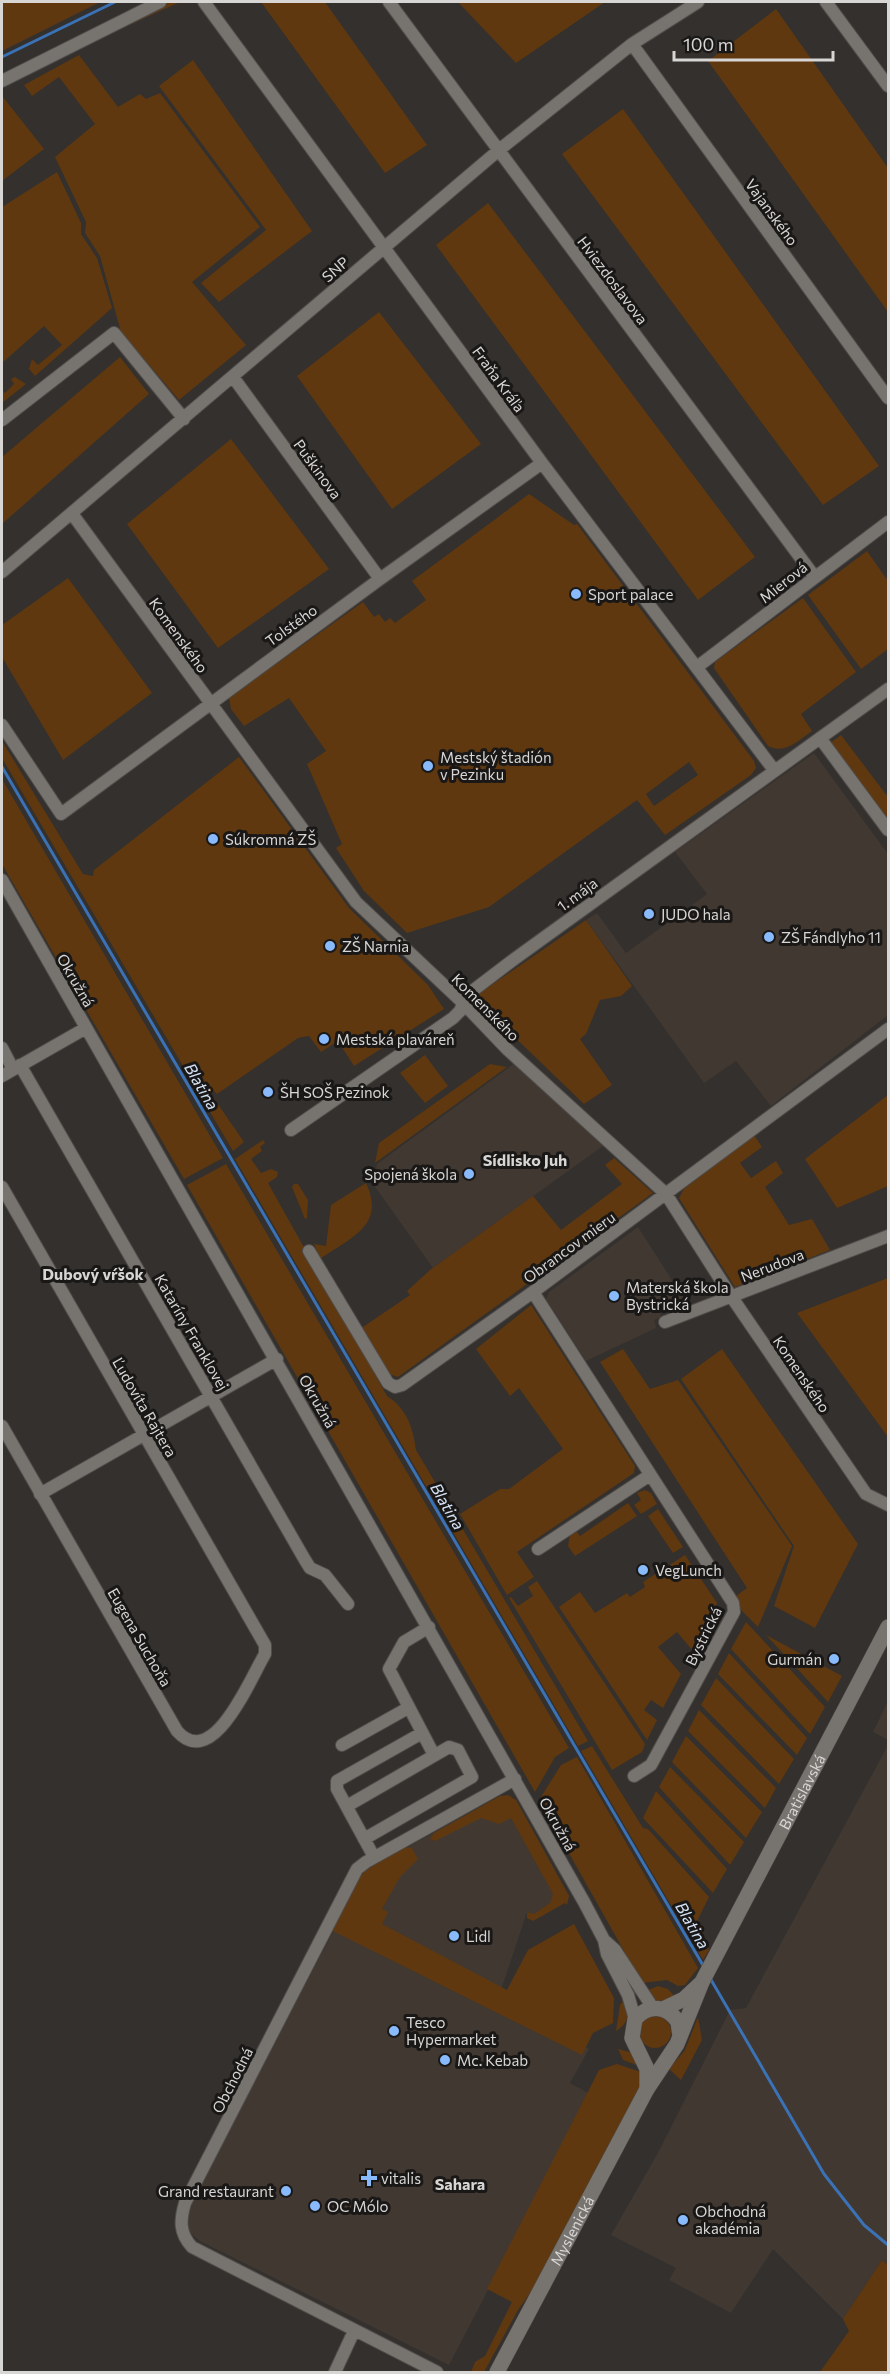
<svg xmlns="http://www.w3.org/2000/svg" width="890" height="2374" font-family="Commissioner,sans-serif">
<style>
.built{fill:#403831}
.green{fill:#5f3810;fill-rule:evenodd}
.lines{fill:none;stroke-linecap:round;stroke-linejoin:round}
.stream{stroke:#3b71b5;stroke-width:3}
.minor-casing{stroke:#504d4b;stroke-width:14}
.secondary-casing{stroke:#504d4b;stroke-width:16}
.minor{stroke:#777470;stroke-width:12}
.secondary{stroke:#777470;stroke-width:15}
.poi-dot{fill:#88bafc;stroke:#1a1817;stroke-width:2}
.labels{text-anchor:middle;dominant-baseline:central;stroke-width:6;stroke-linejoin:round;paint-order:stroke}
.street-label{font-size:15px;fill:#d8d6d5;stroke:#1a1817}
.poi-label{font-size:15px;fill:#d8d6d5;stroke:#1a1817;text-anchor:start}
.water-label{font-size:16px;font-style:italic;fill:#d5e3f6;stroke:#1a1817}
.neighbourhood-label{font-size:16px;font-weight:bold;fill:#d8d6d5;stroke:#1a1817}
</style>
<rect width="100%" height="100%" fill="#33302d"/>
<!-- built -->
<path class="built" d="M 814,753 L 888,854 L 888,1015 L 771,1106 L 736,1061 L 704,1083 L 586,920 L 597,913 L 626,953 L 688,908 L 707,894 L 675,852 Z
M 515,1063 L 603,1146 L 433,1268 L 373,1184 L 377,1164 Z
M 638,1227 L 686,1302 L 660,1312 L 661,1317 L 654,1320 L 656,1328 L 586,1361 L 546,1299 L 549,1292 Z
M 888,1701 L 888,1740 L 873,1732 Z
M 888,1745 L 888,2265 L 882,2260 L 843,2319 L 773,2249 L 731,2313 L 669,2280 L 676,2268 L 611,2235 L 659,2151 L 730,2010 L 746,2008 Z
M 500,1796 L 516,1800 L 569,1896 L 541,1917 L 527,1912 L 497,2002 L 589,2049 L 570,2083 L 590,2094 L 449,2365 L 200,2241 L 188,2231 L 187,2212 L 359,1882 L 377,1864 Z"/>
<!-- green -->
<path class="green" d="M 2,2 L 100,2 L 2,51 Z
M 167,2 L 180,2 L 114,32 L 114,29 Z
M 261,2 L 325,2 L 427,145 L 385,173 Z
M 458,2 L 605,2 L 516,63 Z
M 776,9 L 888,168 L 888,312 L 708,61 Z
M 79,55 L 118,107 L 140,94 L 146,99 L 160,93 L 260,227 L 192,282 L 246,345 L 179,400 L 121,332 L 100,256 L 85,233 L 86,222 L 55,157 L 95,124 L 59,77 L 32,96 L 24,85 Z
M 193,60 L 312,231 L 219,302 L 201,283 L 266,230 L 159,86 Z
M 3,97 L 44,149 L 2,181 L 2,98 Z
M 623,109 L 879,466 L 823,505 L 562,154 Z
M 57,172 L 81,223 L 81,234 L 97,258 L 112,308 L 35,376 L 29,369 L 32,359 L 38,365 L 62,345 L 44,326 L 2,363 L 2,207 Z
M 488,203 L 755,557 L 698,600 L 436,245 Z
M 379,312 L 481,444 L 392,509 L 297,376 Z
M 120,357 L 149,394 L 2,524 L 2,457 Z
M 15,377 L 26,384 L 2,403 L 2,390 L 5,393 L 14,384 L 11,379 Z
M 231,439 L 329,569 L 218,648 L 127,524 Z
M 529,494 L 574,525 L 577,524 L 754,761 L 756,768 L 751,775 L 665,835 L 637,800 L 489,907 L 407,933 L 364,891 L 336,848 L 342,844 L 307,764 L 326,751 L 289,698 L 244,726 L 231,709 L 229,698 L 363,602 L 374,617 L 379,614 L 385,622 L 390,618 L 395,623 L 426,600 L 412,581 ZM 689,762 L 698,775 L 654,806 L 646,794 Z
M 867,551 L 888,581 L 888,649 L 861,669 L 808,595 Z
M 68,578 L 152,693 L 63,760 L 2,657 L 2,625 Z
M 803,598 L 856,672 L 801,714 L 812,731 C 799,740 785,755 768,746 L 714,668 L 715,662 Z
M 841,735 L 888,797 L 888,822 L 830,743 Z
M 2,741 L 83,874 L 93,876 L 94,870 L 239,757 L 349,908 L 428,985 L 444,1009 L 354,1066 L 338,1041 L 321,1052 L 309,1036 L 298,1038 L 217,1094 L 213,1090 L 211,1094 L 244,1142 L 233,1151 L 2,758 Z
M 2,779 L 223,1158 L 184,1179 L 2,864 Z
M 586,920 L 632,986 L 621,996 L 600,1000 L 586,1034 L 580,1039 L 612,1085 L 584,1104 L 476,1000 L 480,993 Z
M 425,1055 L 448,1086 L 425,1103 L 400,1073 Z
M 490,1064 L 507,1067 L 375,1163 L 379,1143 Z
M 888,1095 L 888,1186 L 837,1208 L 805,1159 Z
M 754,1135 L 762,1147 L 740,1163 L 751,1178 L 776,1161 L 783,1173 L 765,1187 L 789,1225 L 812,1219 L 830,1250 L 735,1287 L 679,1198 L 684,1189 Z
M 263,1140 L 265,1143 L 260,1147 L 262,1151 L 251,1159 L 261,1173 L 271,1169 L 278,1172 L 277,1177 L 268,1183 L 387,1396 C 407,1409 413,1427 416,1450 L 588,1741 L 578,1746 L 235,1159 Z
M 614,1158 L 653,1193 L 398,1377 L 389,1374 L 360,1329 L 410,1295 L 407,1291 L 430,1270 L 533,1196 L 561,1230 L 622,1184 L 605,1165 Z
M 226,1164 L 569,1748 L 555,1757 L 535,1792 L 187,1185 Z
M 366,1183 C 386,1226 351,1237 320,1259 L 314,1244 L 326,1246 L 331,1205 Z
M 294,1184 L 298,1184 L 308,1200 L 307,1218 L 305,1219 L 292,1187 Z
M 888,1278 L 888,1437 L 797,1313 Z
M 531,1305 L 635,1466 L 634,1473 L 517,1552 L 534,1577 L 507,1595 L 460,1514 L 500,1489 L 509,1489 L 563,1449 L 519,1388 L 510,1396 L 476,1349 Z
M 623,1349 L 650,1389 L 678,1380 L 792,1546 L 758,1627 L 741,1610 L 736,1596 L 747,1588 L 600,1362 Z
M 722,1349 L 858,1544 L 815,1628 L 774,1606 L 794,1546 L 681,1379 Z
M 645,1490 L 651,1493 L 657,1504 L 641,1514 L 634,1505 L 641,1500 L 637,1493 Z
M 628,1503 L 637,1516 L 575,1556 L 568,1546 L 570,1534 L 575,1530 L 580,1536 Z
M 658,1509 L 683,1547 L 673,1553 L 648,1516 Z
M 685,1555 L 717,1603 L 693,1651 L 677,1632 L 658,1647 L 681,1674 L 663,1708 L 651,1700 L 644,1710 L 657,1720 L 647,1740 L 559,1607 L 580,1592 L 595,1613 L 627,1593 L 630,1597 L 645,1587 L 643,1582 Z
M 537,1581 L 645,1744 L 642,1752 L 612,1770 L 509,1598 L 511,1597 L 518,1606 L 533,1596 L 528,1587 Z
M 746,1622 L 825,1707 L 810,1734 L 731,1649 Z
M 766,1635 L 842,1676 L 828,1702 Z
M 729,1653 L 807,1738 L 797,1755 L 718,1674 Z
M 716,1678 L 794,1759 L 779,1784 L 701,1705 Z
M 699,1710 L 776,1788 L 765,1808 L 688,1731 Z
M 686,1736 L 762,1812 L 746,1838 L 672,1762 Z
M 592,1746 L 643,1828 L 648,1829 L 709,1897 L 698,1919 L 709,1950 L 703,1960 L 581,1751 Z
M 577,1757 L 698,1968 L 685,1985 L 678,1986 L 667,1980 L 642,1983 L 539,1800 L 561,1765 Z
M 670,1767 L 744,1842 L 730,1865 L 659,1787 Z
M 656,1791 L 727,1869 L 713,1893 L 643,1818 Z
M 508,1795 L 516,1800 L 569,1896 L 567,1905 L 565,1903 L 533,1921 L 527,1918 L 527,1912 L 534,1914 L 550,1903 L 553,1894 L 511,1818 L 499,1824 L 481,1818 L 435,1841 L 430,1839 L 434,1833 L 500,1796 Z
M 404,1847 L 412,1848 L 418,1859 L 400,1877 L 382,1909 L 388,1912 L 382,1924 L 507,1990 L 528,1950 L 574,1924 L 614,1998 L 613,2023 L 593,2033 L 582,2055 L 331,1930 L 357,1880 L 365,1871 Z
M 658,1986 L 668,1989 L 677,1999 C 662,2005 657,2004 646,1991 Z
M 626,1998 C 628,2013 631,2022 616,2031 L 620,2005 Z
M639 2032a16 16 0 1 1 32 0a16 16 0 1 1-32 0Z
M 698,2017 L 702,2040 L 681,2080 L 669,2069 L 685,2050 Z
M 618,2049 L 633,2053 L 642,2067 L 623,2060 Z
M 617,2064 L 641,2072 L 643,2082 L 538,2282 L 518,2310 L 484,2372 L 471,2372 L 475,2362 L 485,2356 L 512,2302 L 487,2289 L 599,2070 Z
M 882,2260 L 888,2265 L 888,2371 L 820,2372 L 849,2331 L 843,2319 Z"/>
<g class="lines">
<!-- stream -->
<path class="stream" d="M 2,57 L 115,2
M 2,767 L 704,1967
M 710,1978 L 824,2174 L 864,2225 L 888,2245"/>
<defs>
<path id="minor" d="M 204,2 L 542,463 L 774,770
M 389,2 L 814,576
M 826,2 L 888,86
M 632,44 L 888,398
M 2,81 L 160,2
M 233,377 L 380,579
M 2,420 L 114,333 L 184,419
M 73,515 L 356,902 L 463,1003 L 507,1049 L 666,1194 L 731,1296 L 866,1494 L 888,1505
M 2,572 L 499,150 L 632,44 L 698,2
M 697,667 L 888,522
M 2,725 L 61,814 L 380,579 L 542,463
M 820,738 L 888,830
M 2,880 L 584,1902 L 604,1940 L 607,1954 L 628,1995 L 635,2019
M 2,1048 L 13,1069
M 20,1065 L 305,1560 L 310,1568 L 325,1575 L 348,1604
M 2,1076 L 86,1028
M 291,1130 L 453,1018 L 460,1011 L 467,995 L 513,960 L 888,689
M 2,1187 L 265,1645 L 265,1654 C 250,1679 213,1772 177,1731 L 2,1426
M 309,1251 L 388,1383 L 395,1387 L 402,1385 L 533,1292 L 888,1029
M 533,1292 L 733,1603 L 734,1612 L 651,1765 L 634,1776
M 665,1322 L 888,1236
M 40,1494 L 277,1359
M 538,1549 L 650,1475
M 429,1627 L 404,1642 L 389,1669 L 434,1755
M 342,1745 L 408,1708
M 347,1806 L 449,1747 L 458,1750 L 472,1777 L 364,1839
M 374,1857 L 337,1789 L 337,1781 L 422,1733
M 604,1940 L 615,1950 L 653,2008
M 335,2372 L 354,2331
M 437,2372 L 192,2247 C 179,2233 180,2220 185,2203 L 357,1869 L 366,1862 L 515,1779"/>
<g id="secondary">
<path d="M 663,2009 L 684,1999 L 700,1984"/>
<path d="M 647,2089 L 647,2069 L 632,2038 L 635,2019 C 648,2004 667,2005 678,2022 L 680,2036"/>
<path id="s1" d="M 497,2372 L 647,2089 L 677,2044 L 702,1982 L 888,1627"/>
</g>
</defs>
<!-- minor casing -->
<use href="#minor" class="minor-casing"/>
<!-- secondary casing -->
<use href="#secondary" class="secondary-casing"/>
<!-- minor -->
<use href="#minor" class="minor"/>
<!-- secondary -->
<use href="#secondary" class="secondary"/>
</g>
<!-- markers -->
<g class="poi-dot">
<circle cx="576" cy="594" r="6"/>
<circle cx="428" cy="766" r="6"/>
<circle cx="213" cy="839" r="6"/>
<circle cx="649" cy="914" r="6"/>
<circle cx="769" cy="937" r="6"/>
<circle cx="330" cy="946" r="6"/>
<circle cx="324" cy="1039" r="6"/>
<circle cx="268" cy="1092" r="6"/>
<circle cx="469" cy="1174" r="6"/>
<circle cx="614" cy="1296" r="6"/>
<circle cx="643" cy="1570" r="6"/>
<circle cx="834" cy="1659" r="6"/>
<circle cx="454" cy="1936" r="6"/>
<circle cx="394" cy="2031" r="6"/>
<circle cx="445" cy="2060" r="6"/>
<path d="M366 2169h6v6h6v6h-6v6h-6v-6h-6v-6h6z"/>
<circle cx="286" cy="2191" r="6"/>
<circle cx="315" cy="2206" r="6"/>
<circle cx="683" cy="2220" r="6"/>
</g>
<g class="labels">
<!-- street labels -->
<g class="street-label">
<text transform="translate(772 212) rotate(54)">Vajanského</text>
<text transform="translate(335 269) rotate(-41)">SNP</text>
<text transform="translate(613 280) rotate(53)">Hviezdoslavova</text>
<text transform="translate(499 379) rotate(54)">Fraňa Kráľa</text>
<text transform="translate(318 469) rotate(54)">Puškinova</text>
<text transform="translate(783 582) rotate(-38)">Mierová</text>
<text transform="translate(291 625) rotate(-36)">Tolstého</text>
<text transform="translate(179 635) rotate(54)">Komenského</text>
<text transform="translate(577 894) rotate(-36)">1. mája</text>
<text transform="translate(76 980) rotate(60)">Okružná</text>
<text transform="translate(486 1007) rotate(45)">Komenského</text>
<text transform="translate(569 1247) rotate(-36)">Obrancov mieru</text>
<text transform="translate(772 1265) rotate(-21)">Nerudova</text>
<text transform="translate(192 1332) rotate(60)">Kataríny Franklovej</text>
<text transform="translate(802 1374) rotate(56)">Komenského</text>
<text transform="translate(318 1401) rotate(60)">Okružná</text>
<text transform="translate(145 1407) rotate(60)">Ľudovíta Rajtera</text>
<text transform="translate(703 1636) rotate(-64)">Bystrická</text>
<text transform="translate(140 1637) rotate(60)">Eugena Suchoňa</text>
<text stroke="none"><textPath href="#s1" startOffset="656">Bratislavská</textPath></text>
<text transform="translate(558 1824) rotate(61)">Okružná</text>
<text transform="translate(232 2080) rotate(-63)">Obchodná</text>
<text stroke="none"><textPath href="#s1" startOffset="160">Myslenická</textPath></text>
</g>
<!-- poi labels -->
<g class="poi-label">
<text x="588" y="594">Sport palace</text>
<text x="440" y="757">Mestský štadión<tspan x="440" dy="17">v Pezinku</tspan></text>
<text x="225" y="839">Súkromná ZŠ</text>
<text x="661" y="914">JUDO hala</text>
<text x="781" y="937">ZŠ Fándlyho 11</text>
<text x="342" y="946">ZŠ Narnia</text>
<text x="336" y="1039">Mestská plaváreň</text>
<text x="280" y="1092">ŠH SOŠ Pezinok</text>
<text x="457" y="1174" text-anchor="end">Spojená škola</text>
<text x="626" y="1287">Materská škola<tspan x="626" dy="17">Bystrická</tspan></text>
<text x="655" y="1570">VegLunch</text>
<text x="822" y="1659" text-anchor="end">Gurmán</text>
<text x="466" y="1936">Lidl</text>
<text x="406" y="2022">Tesco<tspan x="406" dy="17">Hypermarket</tspan></text>
<text x="457" y="2060">Mc. Kebab</text>
<text x="381" y="2178">vitalis</text>
<text x="274" y="2191" text-anchor="end">Grand restaurant</text>
<text x="327" y="2206">OC Mólo</text>
<text x="695" y="2211">Obchodná<tspan x="695" dy="17">akadémia</tspan></text>
</g>
<!-- water labels -->
<g class="water-label">
<text transform="translate(202 1086) rotate(60)">Blatina</text>
<text transform="translate(448 1506) rotate(60)">Blatina</text>
<text transform="translate(693 1925) rotate(60)">Blatina</text>
</g>
<!-- neighbourhood labels -->
<g class="neighbourhood-label">
<text x="525" y="1159">Sídlisko Juh</text>
<text x="93" y="1273">Dubový vŕšok</text>
<text x="460" y="2183">Sahara</text>
</g>
</g>
<!-- border -->
<rect width="890" height="2374" fill="none" stroke="#d8d6d5" stroke-width="6"/>
<!-- scale -->
<path d="M674 51v9h159v-9" fill="none" stroke="#d8d6d5" stroke-width="3"/>
<text x="683" y="51" font-size="18" fill="#d8d6d5" stroke="#1a1817" stroke-width="4.5" paint-order="stroke">100 m</text>
</svg>
